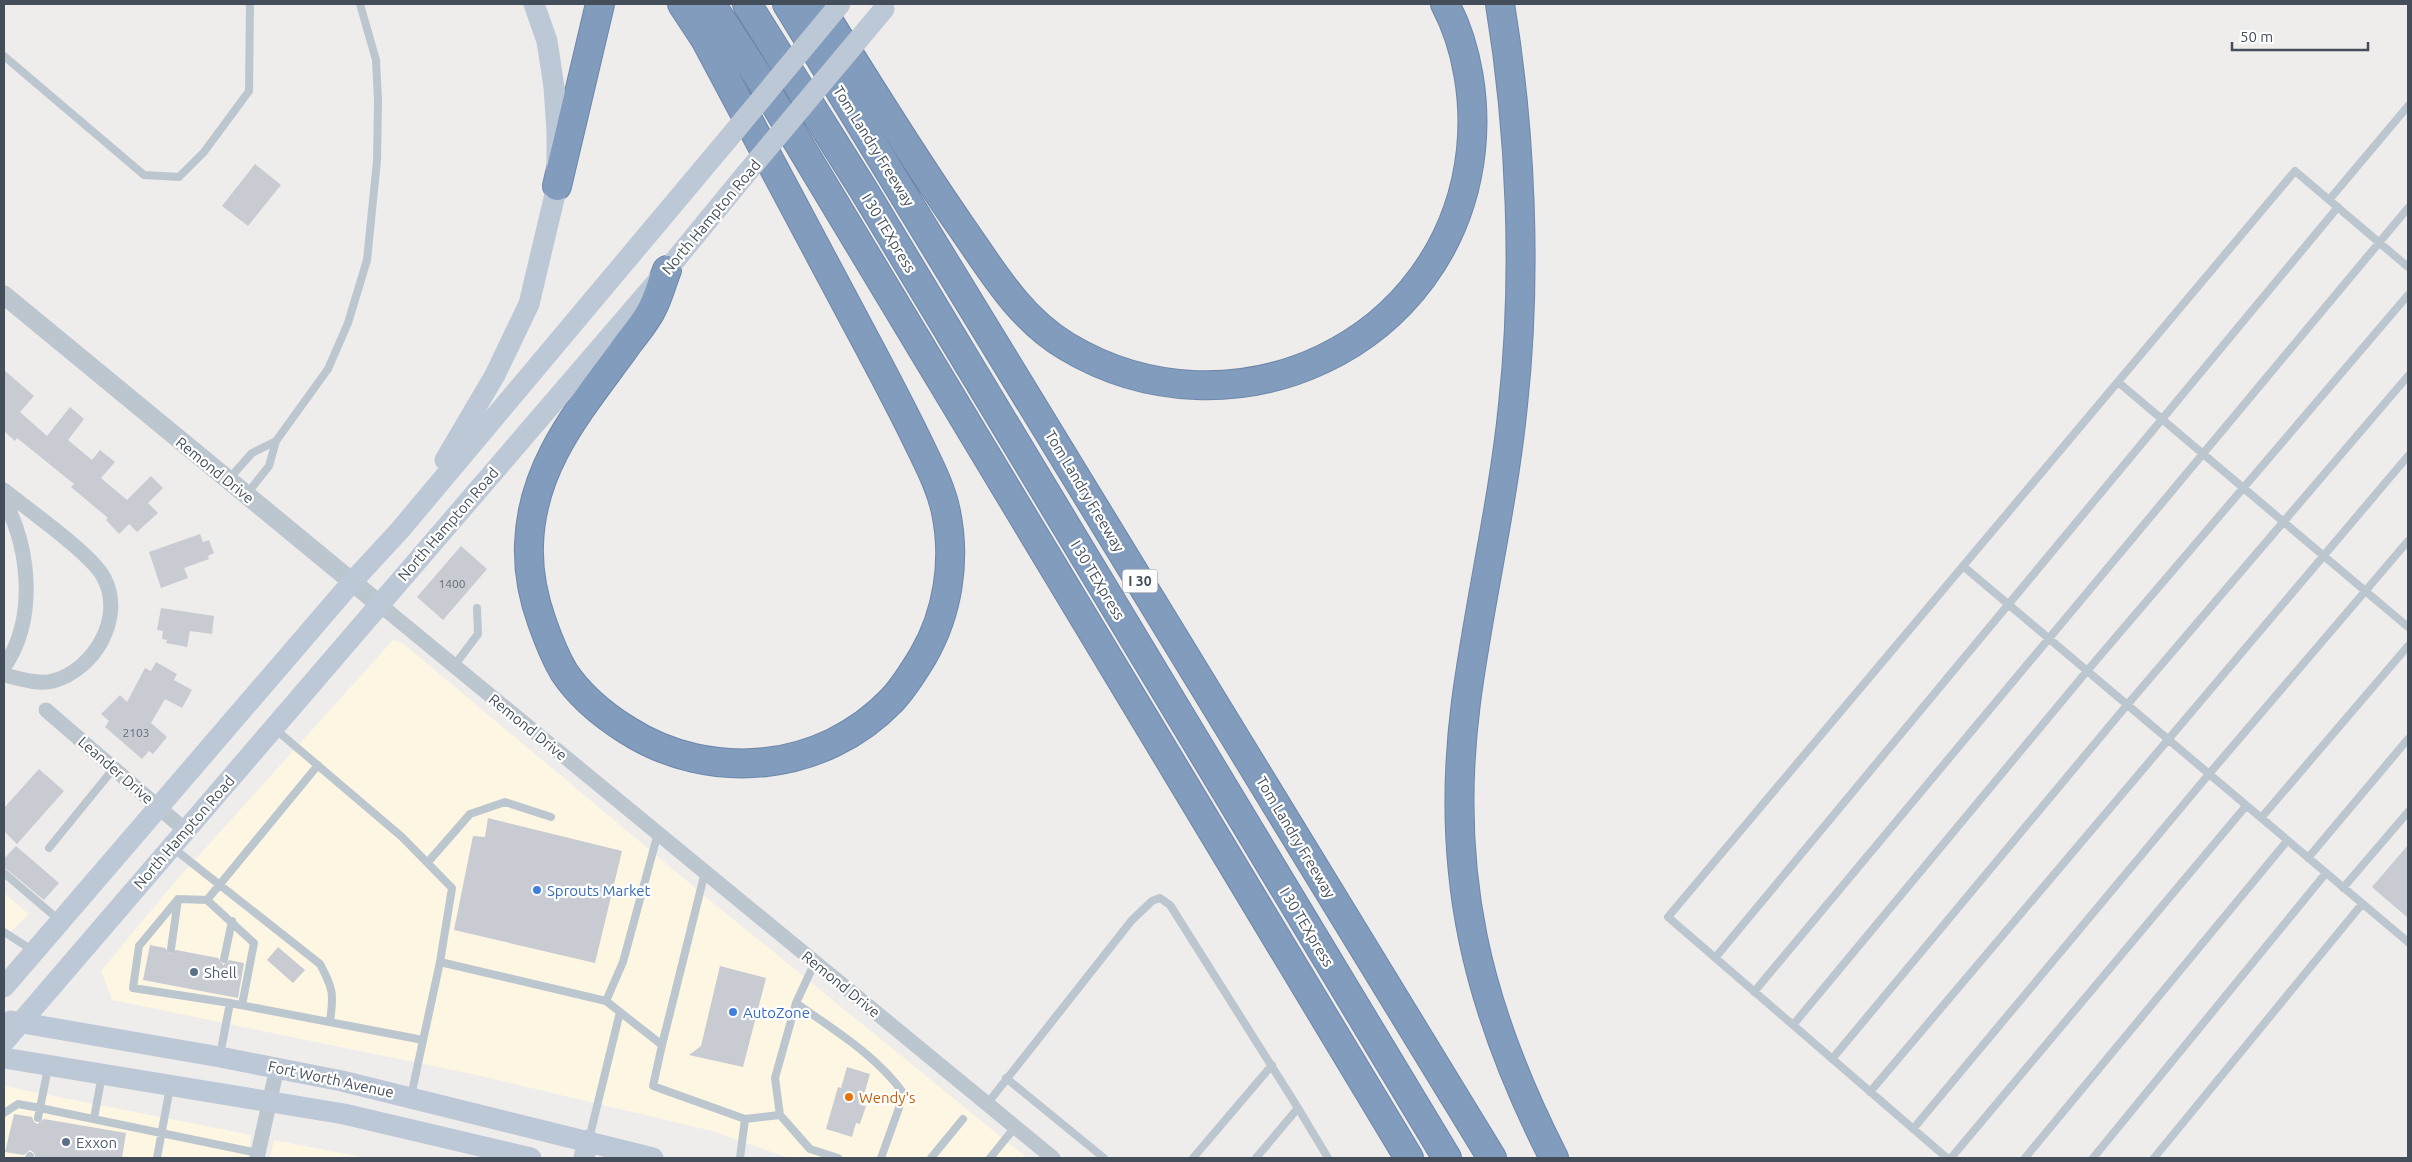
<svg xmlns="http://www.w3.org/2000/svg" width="2412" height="1162" font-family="Ubuntu,sans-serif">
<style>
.commercial{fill:#fcf6e3}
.building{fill:#c8cbd1}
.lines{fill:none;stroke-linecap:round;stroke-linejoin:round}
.motorway-casing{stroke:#6d87a9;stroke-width:30}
.service{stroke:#bcc6cf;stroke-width:8}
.minor{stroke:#bcc6cf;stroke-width:15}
.tertiary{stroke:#bcc6cf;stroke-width:19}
.secondary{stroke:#bdc8d6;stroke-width:21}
.motorway{stroke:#819cbd;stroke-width:28}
.secondary-bridge{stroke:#bdc8d6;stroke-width:21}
.shop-dot{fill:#3f7fe0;stroke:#fff;stroke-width:2}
.service-dot{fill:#5c6f8a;stroke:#fff;stroke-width:2}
.food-dot{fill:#e8710a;stroke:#fff;stroke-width:2}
.labels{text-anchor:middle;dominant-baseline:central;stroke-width:4.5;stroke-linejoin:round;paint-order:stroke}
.number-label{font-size:12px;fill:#656d78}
.shield{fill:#fff;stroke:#7c838c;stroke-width:1}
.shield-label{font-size:14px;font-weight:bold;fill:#444e5a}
.street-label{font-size:15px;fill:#444e5a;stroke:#fff}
.shop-label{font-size:15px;fill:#366cbe;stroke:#fff;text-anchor:start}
.service-label{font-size:15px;fill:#4e5e75;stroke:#fff;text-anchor:start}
.food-label{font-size:15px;fill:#c56008;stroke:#fff;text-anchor:start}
</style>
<rect width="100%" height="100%" fill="#efecec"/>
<!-- commercial -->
<path class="commercial" d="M 393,640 L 401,642 L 717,906 L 1027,1158 L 789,1158 L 712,1131 L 481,1076 L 112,1000 L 101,971 L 174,883 Z
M 4,893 L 29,914 L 4,938 Z
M 4,1086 L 251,1135 L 249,1158 L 4,1158 Z
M 274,1140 L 367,1158 L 270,1158 Z"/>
<!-- building -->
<path class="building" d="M 255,164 L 281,185 L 248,226 L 222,206 Z
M 4,370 L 34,396 L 20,412 L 47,436 L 70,407 L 84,419 L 68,440 L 92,460 L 100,450 L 115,462 L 101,478 L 127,500 L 151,476 L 163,488 L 148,503 L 158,513 L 137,532 L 129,524 L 119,534 L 106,520 L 108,518 L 71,487 L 74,484 L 17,438 L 15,441 L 4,431 Z
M 200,534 L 203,542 L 209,540 L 214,553 L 208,556 L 209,559 L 184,568 L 188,578 L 161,588 L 149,552 Z
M 461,546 L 487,569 L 443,620 L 417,597 Z
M 161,608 L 214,616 L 212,634 L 190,631 L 187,647 L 166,643 L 167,640 L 162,639 L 163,631 L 157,630 Z
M 156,662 L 177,674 L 174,680 L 192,690 L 182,708 L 165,699 L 151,723 L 167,737 L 153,754 L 149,751 L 142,759 L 105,727 L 109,721 L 101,714 L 120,695 L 127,702 L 145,668 L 151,671 Z
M 39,769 L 64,791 L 17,844 L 4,831 L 4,808 Z
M 488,818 L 622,851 L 595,963 L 454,930 L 473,836 L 485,837 Z
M 2408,845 L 2408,918 L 2372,887 Z
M 16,846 L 59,883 L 44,900 L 4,867 L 4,859 Z
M 150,945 L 165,948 L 170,954 L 176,950 L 218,958 L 223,965 L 229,960 L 244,963 L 238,998 L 143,980 Z
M 278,947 L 305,970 L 293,983 L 267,960 Z
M 720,966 L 766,978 L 743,1067 L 689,1055 L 701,1046 Z
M 847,1067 L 870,1074 L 861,1105 L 866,1106 L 860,1124 L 856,1123 L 852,1137 L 826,1129 L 838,1087 L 841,1088 Z
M 14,1114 L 32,1117 L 34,1122 L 37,1124 L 44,1119 L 126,1133 L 122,1158 L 43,1158 L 35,1157 L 34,1153 L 30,1150 L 24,1155 L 5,1152 Z"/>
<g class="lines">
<defs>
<path id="motorway" d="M 711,4 L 758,76 L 1409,1158
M 747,4 L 863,189 L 1447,1158
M 787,4 L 1492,1158
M 818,4 C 864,78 910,153 960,225 C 991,269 1018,317 1066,346 C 1232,446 1450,346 1471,150 C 1476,102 1468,47 1445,4
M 1500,4 C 1521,131 1527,276 1513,405 C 1503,505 1479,603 1466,702 C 1444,873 1477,1007 1554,1158
M 557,186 L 600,4
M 667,270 C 662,282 659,295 653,307 C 646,323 632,337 622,352 C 578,412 531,467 529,545 C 528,572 533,597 542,622 C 548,639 555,657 564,672 C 580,696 603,715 627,730 C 710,783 822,773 892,700 C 904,687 914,671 923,656 C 948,613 956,561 946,512 C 941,487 928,463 917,440 C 901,407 884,375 867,343 C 813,241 759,140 705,39 L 682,4"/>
</defs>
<!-- motorway casing -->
<use href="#motorway" class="motorway-casing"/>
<!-- service -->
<path class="service" d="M 4,56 L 144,175 L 179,177 L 204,152 L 249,91 L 250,4
M 2329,200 L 2408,106
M 2118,382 L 2408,627
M 228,480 L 252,453 L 276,441
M 246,495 L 269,466 L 276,441 L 328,369 L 348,323 L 367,260 L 377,161 L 378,100 L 376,60 L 360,4
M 1963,566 L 2408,942
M 454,666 L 478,634 L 477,608
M 275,729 L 402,837 L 452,888 L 440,962 L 411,1096
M 2261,818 L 2408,646
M 49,848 L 114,768
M 173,848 L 320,964 C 333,988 334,994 330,1021
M 2308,858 L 2408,739
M 428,862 L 470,814 L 505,802 L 551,817
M 4,873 L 59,920
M 2343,888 L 2408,812
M 207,900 L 318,765
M 4,932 L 32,950
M 171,949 L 178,899
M 1715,958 L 2338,207
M 224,959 L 232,921
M 440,962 L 606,1001 L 662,1045 L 653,1086 L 745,1119 L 740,1158
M 815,962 L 796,1003 L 775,1078 L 780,1115 L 810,1149 L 838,1158
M 1754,992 L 2408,208
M 606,1001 L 623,962 L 658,833
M 230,1003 L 133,988 L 139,946 L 178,899 L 207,900 L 254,943 L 242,1005
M 796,1003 C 834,1030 876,1055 904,1094 L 881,1158
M 1793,1025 L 2087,671 L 2408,295
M 662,1045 L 705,872
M 220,1055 L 230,1003 L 423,1040
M 1832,1059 L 2127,705 L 2408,376
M 1006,1078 L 1104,1158
M 1870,1092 L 2408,456
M 987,1104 L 1132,920 L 1152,901 L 1160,898 L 1170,905 L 1298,1108 L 1256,1158
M 1298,1108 L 1328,1158
M 4,1113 L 18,1104 L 40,1108 L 48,1068
M 38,1118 L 40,1108 L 258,1153
M 94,1118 L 102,1075
M 745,1119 L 780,1115
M 1913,1129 L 2209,774 L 2408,541
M 589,1139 L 620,1012
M 29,1158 L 30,1156
M 157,1158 L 170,1087
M 931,1158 L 963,1119
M 990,1158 L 1015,1127
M 1193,1158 L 1272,1065
M 1947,1158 L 1668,917 L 2295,171 L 2408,267
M 1951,1158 L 2246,806
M 2025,1158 L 2287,841
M 2093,1158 L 2326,873
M 2154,1158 L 2362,904"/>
<!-- minor -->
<path class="minor" d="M 4,490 C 27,509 93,555 104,578 C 125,618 94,670 53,681 C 38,685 18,678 4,675
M 4,500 C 30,549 37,619 4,667
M 379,604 L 1053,1158
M 46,710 L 185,830
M 257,1158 L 277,1068"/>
<!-- tertiary -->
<path class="tertiary" d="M 4,295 L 379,604"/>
<!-- secondary -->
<path class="secondary" d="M 445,460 L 495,375 L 529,304 L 557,186 L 557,132 L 554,87 L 547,41 L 534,4
M 4,987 L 352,582 L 400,530 L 728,139
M 11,1021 L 220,1057 L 342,1081 L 653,1158
M 4,1042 L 667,270 L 745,175
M 4,1058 L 344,1114 L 531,1158
M 584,1158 L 588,1140"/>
<!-- motorway -->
<use href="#motorway" class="motorway"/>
<!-- secondary-bridge -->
<path class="secondary-bridge" d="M 728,139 L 840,4
M 745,175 L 884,9"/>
</g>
<!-- markers -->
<g class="shop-dot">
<circle cx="537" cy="890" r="5"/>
<circle cx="733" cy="1012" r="5"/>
</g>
<g class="service-dot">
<circle cx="194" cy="972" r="5"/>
<circle cx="66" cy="1142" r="5"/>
</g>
<circle class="food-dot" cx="849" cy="1097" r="5"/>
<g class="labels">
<!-- number labels -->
<g class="number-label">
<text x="452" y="583">1400</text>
<text x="136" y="732">2103</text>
</g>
<!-- shield labels -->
<rect class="shield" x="1122.5" y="569.5" width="35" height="23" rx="4"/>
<g class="shield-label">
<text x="1140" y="581">I 30</text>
</g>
<!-- street labels -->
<g class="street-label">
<text transform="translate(874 146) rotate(58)">Tom Landry Freeway</text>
<text transform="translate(711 217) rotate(-50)">North Hampton Road</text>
<text transform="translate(889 233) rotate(59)">I 30 TEXpress</text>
<text transform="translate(215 470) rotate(39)">Remond Drive</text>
<text transform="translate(1085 491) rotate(59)">Tom Landry Freeway</text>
<text transform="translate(448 524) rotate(-49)">North Hampton Road</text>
<text transform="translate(1098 580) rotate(59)">I 30 TEXpress</text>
<text transform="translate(528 727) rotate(39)">Remond Drive</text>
<text transform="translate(116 770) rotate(41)">Leander Drive</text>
<text transform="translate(184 832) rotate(-49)">North Hampton Road</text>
<text transform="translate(1296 837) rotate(59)">Tom Landry Freeway</text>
<text transform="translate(1307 927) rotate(59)">I 30 TEXpress</text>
<text transform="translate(841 984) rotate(39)">Remond Drive</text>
<text transform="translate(331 1079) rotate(12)">Fort Worth Avenue</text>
</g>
<!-- shop labels -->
<g class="shop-label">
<text x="547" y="890">Sprouts Market</text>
<text x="743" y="1012">AutoZone</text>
</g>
<!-- service labels -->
<g class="service-label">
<text x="204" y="972">Shell</text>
<text x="76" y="1142">Exxon</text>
</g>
<!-- food labels -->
<g class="food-label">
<text x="859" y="1097">Wendy's</text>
</g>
</g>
<!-- border -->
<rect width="2412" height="1162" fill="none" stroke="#444e5a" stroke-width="10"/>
<!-- scale -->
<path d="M2232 42v8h136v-8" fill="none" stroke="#444e5a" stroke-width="2.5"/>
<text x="2240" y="42" font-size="15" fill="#444e5a" stroke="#ffffff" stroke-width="4" paint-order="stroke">50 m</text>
</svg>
